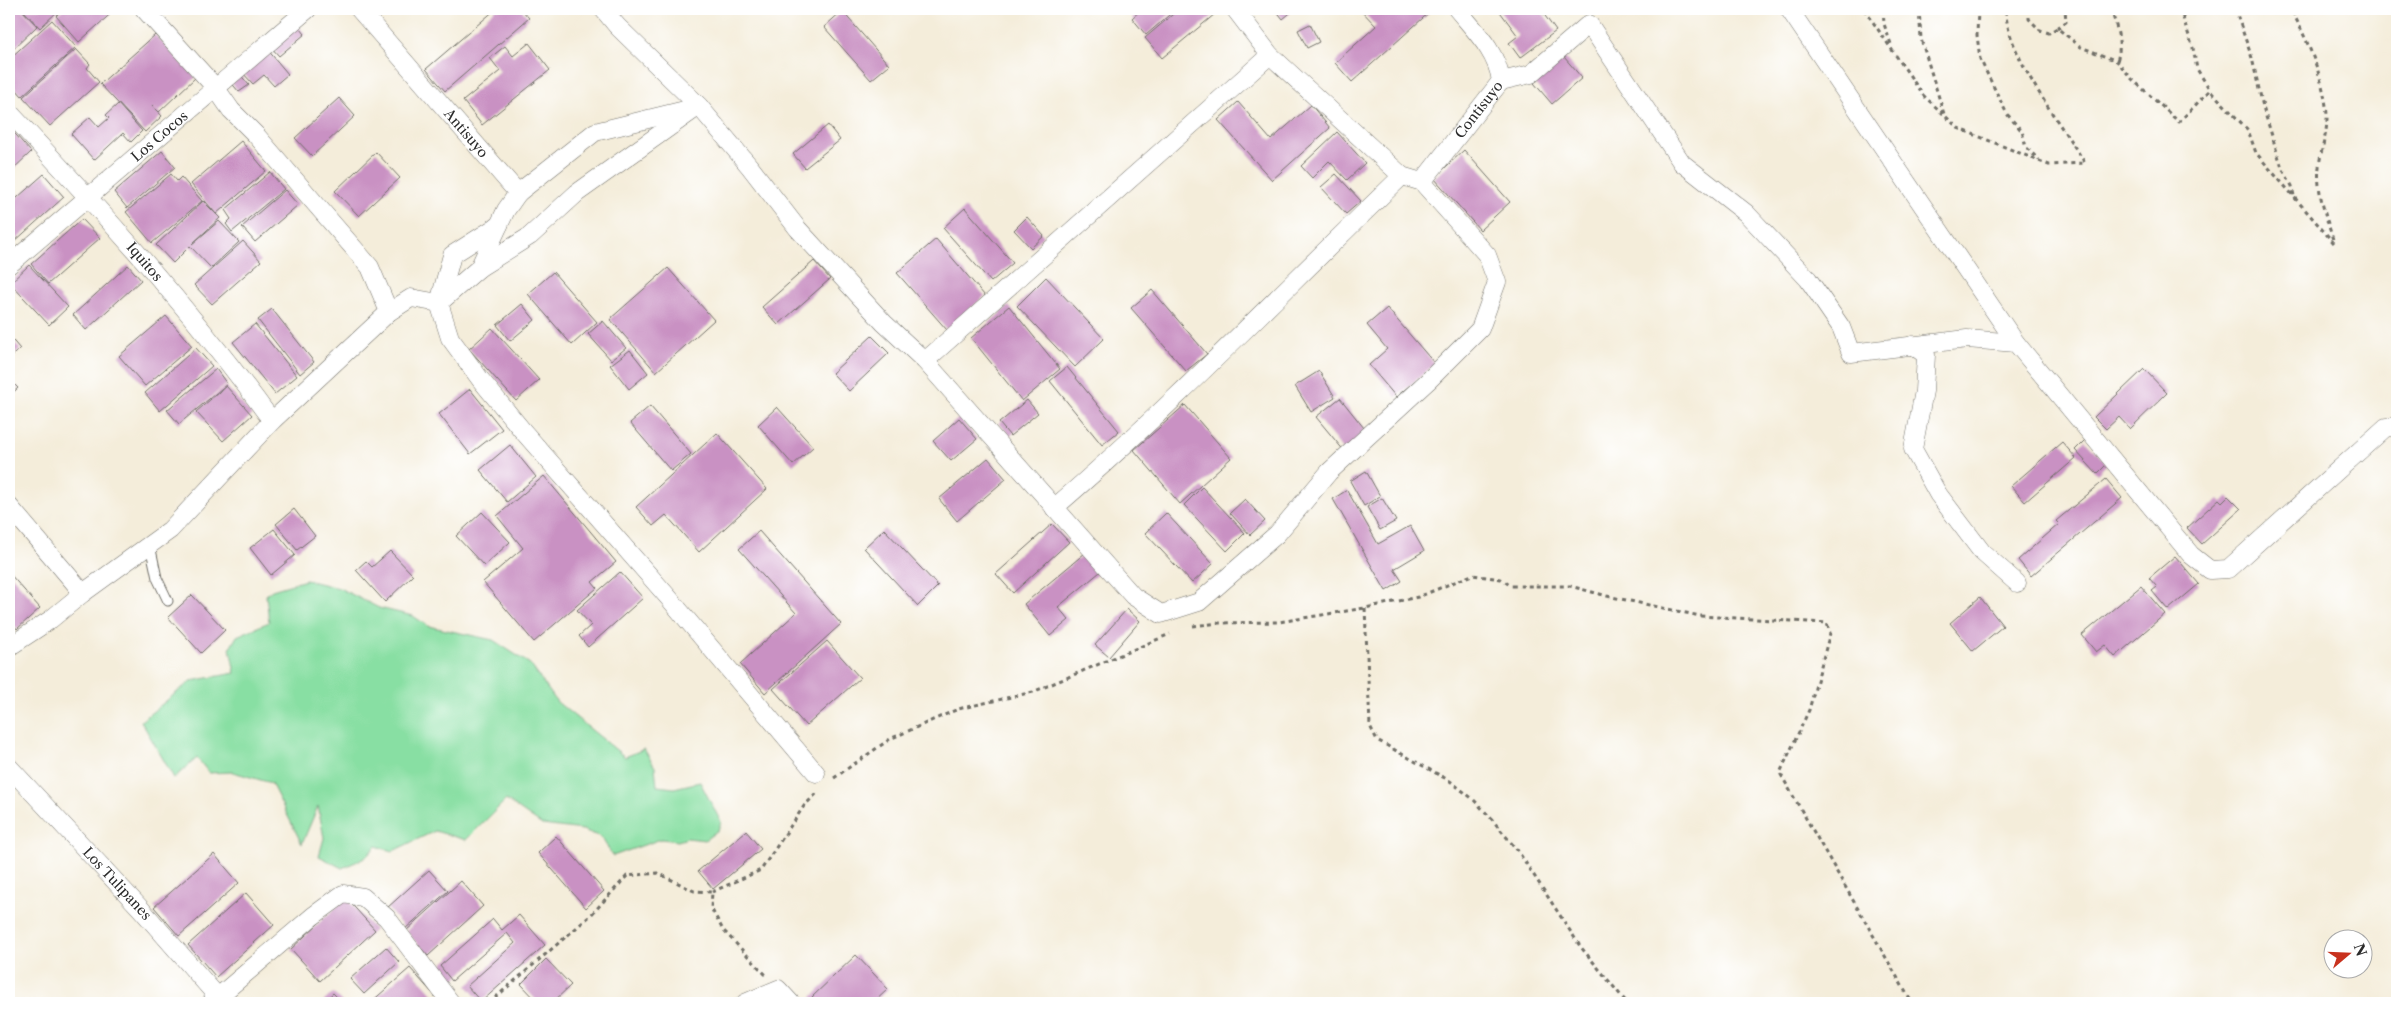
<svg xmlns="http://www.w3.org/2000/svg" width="2406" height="1012" font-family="'Libre Caslon Text',serif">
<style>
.green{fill:#88dfa3;stroke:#5a8567}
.building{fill:#c991c3}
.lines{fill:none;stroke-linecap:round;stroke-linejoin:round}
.service-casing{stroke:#716f68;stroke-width:11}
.minor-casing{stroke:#716f68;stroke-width:19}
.path{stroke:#716f68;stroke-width:3;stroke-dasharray:4 4;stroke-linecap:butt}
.service{stroke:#fff;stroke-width:9}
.minor{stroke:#fff;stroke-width:18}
.labels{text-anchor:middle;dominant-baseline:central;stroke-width:4;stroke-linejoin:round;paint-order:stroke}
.street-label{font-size:14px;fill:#2b2b2b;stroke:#fff}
</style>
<rect width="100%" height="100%" fill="#fff"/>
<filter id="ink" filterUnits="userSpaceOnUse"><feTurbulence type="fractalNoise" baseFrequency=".02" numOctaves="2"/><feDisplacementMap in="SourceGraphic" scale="10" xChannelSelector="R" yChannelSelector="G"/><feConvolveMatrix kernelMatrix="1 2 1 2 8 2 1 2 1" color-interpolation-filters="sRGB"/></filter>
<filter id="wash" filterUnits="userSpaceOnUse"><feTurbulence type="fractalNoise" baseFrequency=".0096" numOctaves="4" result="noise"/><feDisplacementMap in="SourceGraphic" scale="20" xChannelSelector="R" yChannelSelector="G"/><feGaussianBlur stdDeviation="1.12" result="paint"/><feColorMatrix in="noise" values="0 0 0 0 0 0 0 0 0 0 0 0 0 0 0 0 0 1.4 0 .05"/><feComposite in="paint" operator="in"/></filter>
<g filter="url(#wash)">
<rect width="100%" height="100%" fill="#f4edda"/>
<!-- green -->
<path class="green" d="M 306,580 L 339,588 L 379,608 L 413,616 L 428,626 L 493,640 L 530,664 L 557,702 L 625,757 L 644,749 L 655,767 L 657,786 L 674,788 L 700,782 L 721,822 L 718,830 L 705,840 L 687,838 L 678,841 L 661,839 L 613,856 L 601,837 L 583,830 L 542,825 L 506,800 L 466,840 L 435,831 L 393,851 L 376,846 L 365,858 L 342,868 L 319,856 L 324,838 L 318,806 L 302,844 L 271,783 L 233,772 L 209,773 L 197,758 L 174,778 L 141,721 L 191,681 L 235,673 L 230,648 L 237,636 L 269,622 L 266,595 L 272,590 Z"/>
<g id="blocks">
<!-- building -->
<path class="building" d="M 9,9 L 21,9 L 37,26 L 9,53 Z
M 22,9 L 60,9 L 40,28 Z
M 63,9 L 116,9 L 79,42 L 56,16 Z
M 496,9 L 521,9 L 529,18 L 445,91 L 426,69 Z
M 1142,9 L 1176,9 L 1146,35 L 1132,18 Z
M 1179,9 L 1221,9 L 1162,58 L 1145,38 Z
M 1275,9 L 1295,9 L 1283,19 Z
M 1360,9 L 1433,9 L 1352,82 L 1335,63 L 1376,26 Z
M 1498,9 L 1540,9 L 1556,31 L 1520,58 L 1509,43 L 1518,36 Z
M 842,11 L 889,65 L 871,80 L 824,27 Z
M 52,20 L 76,47 L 22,96 L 9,81 L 9,59 Z
M 297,24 L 305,34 L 279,56 L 270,46 Z
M 1310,24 L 1319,42 L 1307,48 L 1298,30 Z
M 155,35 L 196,77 L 159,112 L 152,105 L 162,116 L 145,132 L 100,84 Z
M 529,43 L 550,70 L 482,125 L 463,101 L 500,71 L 490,58 L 505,46 L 513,56 Z
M 76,49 L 90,64 L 87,68 L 99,82 L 50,126 L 23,97 Z
M 267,49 L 288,74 L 274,86 L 264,75 L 253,84 L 241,71 Z
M 1564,57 L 1582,78 L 1552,104 L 1534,83 Z
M 238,72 L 249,85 L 239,92 L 229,80 Z
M 339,98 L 355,116 L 312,156 L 295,138 Z
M 1238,102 L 1271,140 L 1311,105 L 1330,128 L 1272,180 L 1218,120 Z
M 118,104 L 142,131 L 131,142 L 123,133 L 94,160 L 71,134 L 90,117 L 99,127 L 109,118 L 106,115 Z
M 828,125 L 840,140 L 805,168 L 793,154 Z
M 9,127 L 31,152 L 9,173 Z
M 1337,132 L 1365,163 L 1347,180 L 1329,161 L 1312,178 L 1301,166 Z
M 241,141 L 266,171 L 216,214 L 191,184 Z
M 1464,150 L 1510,202 L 1480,230 L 1434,178 Z
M 162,151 L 175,167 L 127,208 L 114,192 Z
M 376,152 L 400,178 L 359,216 L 335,191 Z
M 270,172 L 284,189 L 232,232 L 226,224 L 231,219 L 225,210 Z
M 44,174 L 64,197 L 14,242 L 9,235 L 9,205 Z
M 171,174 L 177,181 L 181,177 L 202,201 L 152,243 L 126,212 Z
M 1336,174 L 1361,201 L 1346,214 L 1321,187 Z
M 285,190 L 298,205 L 255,242 L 242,227 Z
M 203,201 L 220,218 L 192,244 L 219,221 L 239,242 L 211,268 L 190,246 L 173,263 L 156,245 Z
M 965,208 L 1013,263 L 991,282 L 943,228 Z
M 1027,217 L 1044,236 L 1031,248 L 1014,230 Z
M 82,219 L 100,238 L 48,284 L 31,264 Z
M 936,239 L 985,296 L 947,330 L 897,273 Z
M 243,241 L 261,261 L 212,304 L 194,285 Z
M 814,261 L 830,279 L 778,325 L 762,307 Z
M 29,265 L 68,307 L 49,325 L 10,283 Z
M 128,265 L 141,280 L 86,330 L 73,315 Z
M 668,268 L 714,320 L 656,372 L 610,319 Z
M 553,272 L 597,322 L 572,345 L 528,294 Z
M 1046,277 L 1104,339 L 1075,367 L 1017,306 Z
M 1152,290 L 1207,354 L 1186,371 L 1131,308 Z
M 522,304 L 535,320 L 510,341 L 497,325 Z
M 1009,306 L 1060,369 L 1022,401 L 971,338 Z
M 1387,308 L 1435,364 L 1396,397 L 1369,365 L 1387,349 L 1367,325 Z
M 272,309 L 314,362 L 300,374 L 258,320 Z
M 166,316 L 192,346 L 145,386 L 119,356 Z
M 603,321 L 626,348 L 611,360 L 588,334 Z
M 255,324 L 297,376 L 275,394 L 233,342 Z
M 492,328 L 539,380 L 516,401 L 469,349 Z
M 9,336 L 20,349 L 9,358 Z
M 872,336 L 889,353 L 849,391 L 832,373 Z
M 196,348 L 212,366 L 160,411 L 145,393 Z
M 630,350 L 648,373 L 629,389 L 610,365 Z
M 1067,367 L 1119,431 L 1102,445 L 1050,381 Z
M 216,369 L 227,384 L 179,424 L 167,410 Z
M 2144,369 L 2167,393 L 2130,429 L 2119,417 L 2106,429 L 2094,417 Z
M 1319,371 L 1335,397 L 1311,412 L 1295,386 Z
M 9,379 L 18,388 L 9,396 Z
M 226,386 L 252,415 L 223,441 L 196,412 Z
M 470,389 L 502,429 L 470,454 L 439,414 Z
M 1340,398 L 1368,433 L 1345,452 L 1316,417 Z
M 1027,400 L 1038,413 L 1010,436 L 999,423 Z
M 1185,405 L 1231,458 L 1180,504 L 1134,450 Z
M 650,406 L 691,454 L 671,471 L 630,423 Z
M 777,407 L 813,447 L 793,465 L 758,425 Z
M 959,418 L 977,439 L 951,461 L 933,441 Z
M 717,433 L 767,489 L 699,552 L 666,515 L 653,526 L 636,507 Z
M 2085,440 L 2107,464 L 2097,474 L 2075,450 Z
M 2062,442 L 2076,458 L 2025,502 L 2011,486 Z
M 510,445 L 536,477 L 507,502 L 480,470 Z
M 988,458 L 1006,479 L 957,521 L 939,499 Z
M 1366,471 L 1380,496 L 1364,506 L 1350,481 Z
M 544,476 L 616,562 L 592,582 L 597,588 L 534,642 L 483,582 L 523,548 L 497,516 Z
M 2106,479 L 2122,498 L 2031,576 L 2018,560 L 2059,524 L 2056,521 Z
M 1202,487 L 1245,533 L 1227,551 L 1184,505 Z
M 1347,490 L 1378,544 L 1410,526 L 1424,551 L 1394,569 L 1402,581 L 1386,591 L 1333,499 Z
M 2228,496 L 2241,509 L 2202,544 L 2187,528 L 2219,499 L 2222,502 Z
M 1382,498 L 1396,521 L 1380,530 L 1367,507 Z
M 1245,499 L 1265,521 L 1250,535 L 1230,513 Z
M 294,509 L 315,536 L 297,550 L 276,524 Z
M 482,512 L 510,542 L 484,566 L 456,536 Z
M 1166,513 L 1213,564 L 1192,583 L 1145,533 Z
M 1052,524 L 1069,542 L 1013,593 L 996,574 Z
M 274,529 L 295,555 L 271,575 L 250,548 Z
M 884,529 L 938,586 L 918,606 L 864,548 Z
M 759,531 L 841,624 L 765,693 L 740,664 L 796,613 L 739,549 Z
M 390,551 L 413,575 L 385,602 L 356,570 L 366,561 L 372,567 Z
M 1085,553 L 1100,572 L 1058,607 L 1069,620 L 1050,636 L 1024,604 Z
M 2175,556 L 2199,584 L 2168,610 L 2152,591 L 2157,587 L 2149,578 Z
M 620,572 L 643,598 L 588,647 L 579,636 L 591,625 L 577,610 Z
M 9,573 L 40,608 L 17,629 L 9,619 Z
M 2141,586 L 2165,614 L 2115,657 L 2105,645 L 2096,652 L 2082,635 Z
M 192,595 L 225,630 L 201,653 L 168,617 Z
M 1980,597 L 2003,626 L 1973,651 L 1950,623 Z
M 1127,609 L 1140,621 L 1109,657 L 1095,645 Z
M 827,641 L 860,678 L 806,726 L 773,689 Z
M 746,831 L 761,849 L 713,889 L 698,871 Z
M 556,836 L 604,891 L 586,908 L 538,853 Z
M 214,854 L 239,883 L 179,936 L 154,907 Z
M 429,870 L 448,891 L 405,929 L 387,908 Z
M 461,881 L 483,906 L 428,956 L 406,931 Z
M 246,893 L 274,925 L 216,977 L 188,945 Z
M 346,898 L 375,930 L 320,981 L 291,949 Z
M 519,915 L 545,945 L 481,1002 L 467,986 L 515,943 L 507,933 L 452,981 L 440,966 L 493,919 L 502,930 Z
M 386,947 L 399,962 L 364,994 L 350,979 Z
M 856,955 L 888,989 L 873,1003 L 818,1003 L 812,997 Z
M 546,959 L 571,985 L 552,1003 L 539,1003 L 521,984 Z
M 410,968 L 441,1003 L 370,1003 Z
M 333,993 L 343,1003 L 322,1003 Z"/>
</g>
</g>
<g filter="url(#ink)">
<use href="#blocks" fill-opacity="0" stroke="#716f68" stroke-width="1"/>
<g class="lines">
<defs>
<path id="service" d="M 150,545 L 157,578 L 168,601"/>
<g id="minor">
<path d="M 144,9 L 215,87 L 231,110 L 256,135 L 370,267 L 389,312"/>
<path id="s1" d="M 359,9 L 518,193 L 506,210 L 479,268"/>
<path d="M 603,9 L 617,26 L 699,106 L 750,167 L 798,229 L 884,323 L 925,361 L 1133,596 L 1161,614 L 1199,602 L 1277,534 L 1329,472 L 1429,380 L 1480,329 L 1497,282 L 1487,255 L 1422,182 L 1402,176 L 1270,55 L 1235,9"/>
<path d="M 1789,9 L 2016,343"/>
<path d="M 1501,81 L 1531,74 L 1589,24 L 1682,163 L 1746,213 L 1808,279 L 1841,327 L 1851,353 L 1967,339 L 2016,343 L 2191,555 L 2210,570 L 2228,569 L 2386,427 L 2397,427"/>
<path id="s2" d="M 9,112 C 102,211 192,311 272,421"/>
<path id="s3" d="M 1422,182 L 1501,81 C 1497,52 1475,31 1457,9"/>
<path d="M 518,193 L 595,132 L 689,109"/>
<path d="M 499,225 L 452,255 L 439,303 L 450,338 L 480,379 L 522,430 L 668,597 L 816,773"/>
<path id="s4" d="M 9,265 L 308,9"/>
<path d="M 439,303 L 479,268 L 530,236 L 577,193 L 699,106"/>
<path d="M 1912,345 L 1926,355 L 1924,391 L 1913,449 L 1938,494 L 1982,552 L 2017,583"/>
<path d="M 925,361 L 1270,55"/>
<path d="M 9,506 L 83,593"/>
<path d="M 1054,508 C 1176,403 1286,287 1402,176"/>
<path d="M 9,647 L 50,620 L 83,593 L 170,530 L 272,421 L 389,312 L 411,298 L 439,303"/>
<path id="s5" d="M 9,767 L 141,909 L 223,1003"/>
<path d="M 211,1003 L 313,916 L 343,894 L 363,897 L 387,918 L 451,1003"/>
<path d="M 745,1003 L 778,989 L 791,1003"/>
</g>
</defs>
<!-- service casing -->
<use href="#service" class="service-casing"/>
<!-- minor casing -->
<use href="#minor" class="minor-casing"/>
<!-- path -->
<path class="path" d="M 1864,9 L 1923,95 L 1958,128 L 2049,165 L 2085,163 C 2062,126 2004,51 2006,9
M 1883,9 L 1884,24 L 1892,47
M 1919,9 L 1921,39 L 1944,114
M 1978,9 L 1977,35 L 1980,59 L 2007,114 L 2022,131 L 2026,147 L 2039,160
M 2029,9 L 2029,19 L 2040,30 L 2049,33 L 2057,28 L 2081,47 L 2117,61 L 2132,79 L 2179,122 L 2210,90 L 2248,130 L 2256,153 L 2334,243 C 2327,219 2316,192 2319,167 C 2321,146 2330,129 2326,106 C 2321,71 2307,40 2291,9
M 2111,9 C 2116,26 2123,43 2117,61
M 2180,9 L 2193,48 L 2197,69 L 2210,90
M 2235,9 L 2252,58 L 2263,107 L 2282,168 L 2292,186 L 2294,196
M 2057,28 L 2066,22 L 2065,9
M 1365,608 L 1370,726 L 1377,740 L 1450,781 L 1473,799 L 1490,817 L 1518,851 L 1580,946 L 1627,1003
M 1193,626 L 1219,623 L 1279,622 L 1365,608 L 1418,597 L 1472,575 L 1501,579 L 1511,586 L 1570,586 L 1607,596 L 1700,616 L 1827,623 L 1830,633 L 1809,710 L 1780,773 L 1912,1003
M 834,778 L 890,739 L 958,709 L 1033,692 L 1170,634
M 712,892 L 761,870 L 804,806 L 818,792
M 489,1003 L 590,916 L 627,876 L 658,873 L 694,891 L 712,892 L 711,908 L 723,930 L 766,975"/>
<!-- service -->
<use href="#service" class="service"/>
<!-- minor -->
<use href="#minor" class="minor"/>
</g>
</g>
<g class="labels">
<!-- street labels -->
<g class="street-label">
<text stroke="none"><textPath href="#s3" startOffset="92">Contisuyo</textPath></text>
<text stroke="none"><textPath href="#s1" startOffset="164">Antisuyo</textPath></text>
<text stroke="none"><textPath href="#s4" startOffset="198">Los Cocos</textPath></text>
<text stroke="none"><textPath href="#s2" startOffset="202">Iquitos</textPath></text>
<text stroke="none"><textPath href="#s5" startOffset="159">Los Tulipanes</textPath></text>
</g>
</g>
<!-- margin -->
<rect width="2406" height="1012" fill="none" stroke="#fff" stroke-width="30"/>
<!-- north arrow -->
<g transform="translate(2348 954) rotate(71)"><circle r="24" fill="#ffffff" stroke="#aaaaaa"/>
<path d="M0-4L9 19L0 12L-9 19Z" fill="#c8321e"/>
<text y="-8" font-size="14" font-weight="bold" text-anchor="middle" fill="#2b2b2b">N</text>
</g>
</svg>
